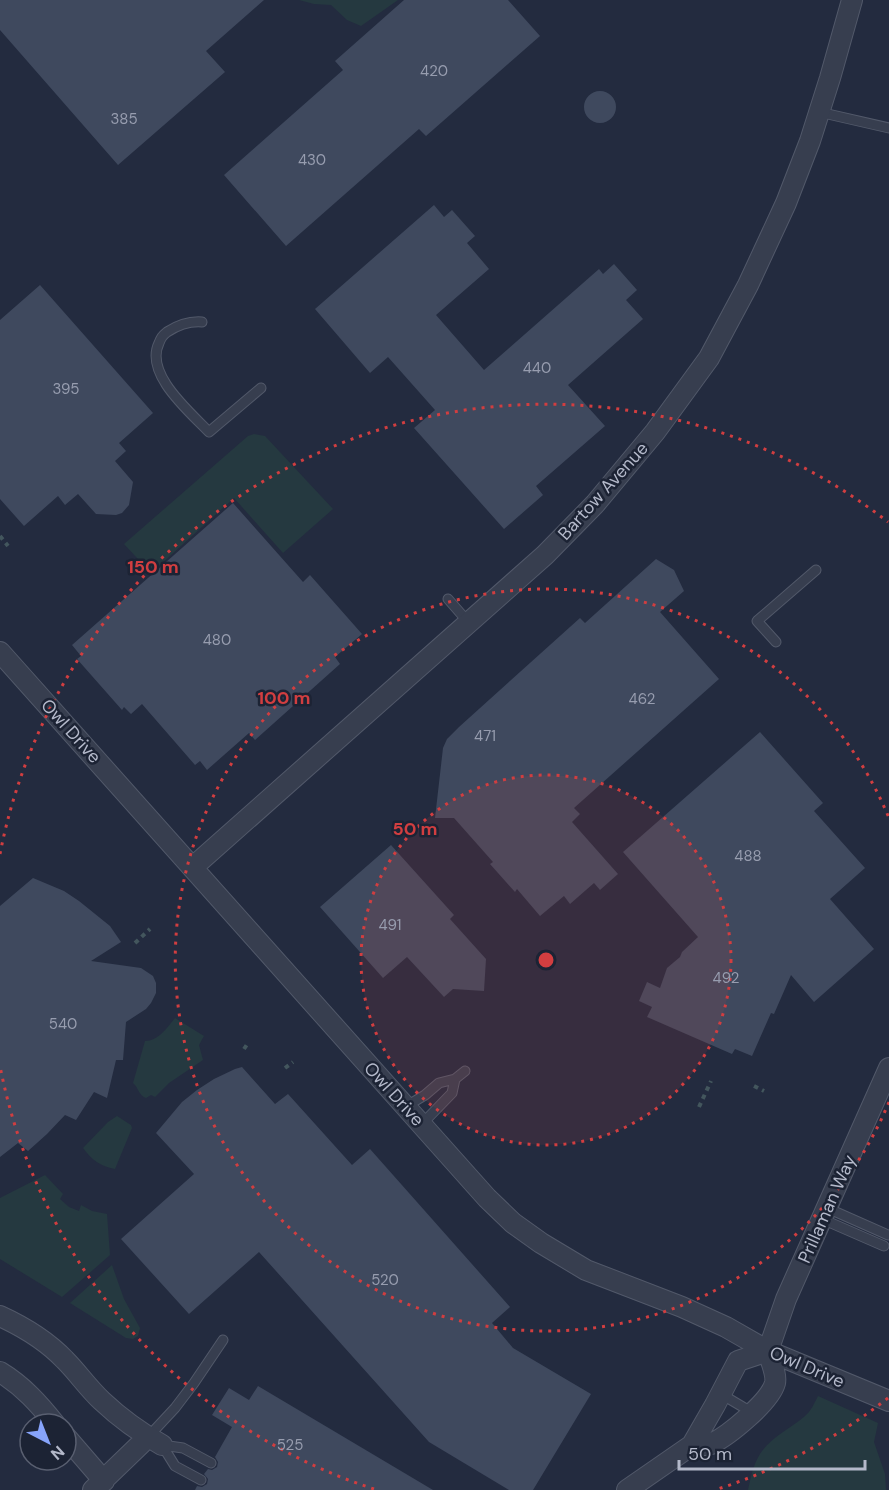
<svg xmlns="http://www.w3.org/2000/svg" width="889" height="1490" font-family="'DM Sans',sans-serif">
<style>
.green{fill:#253940}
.building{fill:#3f495e}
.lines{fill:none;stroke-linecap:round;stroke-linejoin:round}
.lane-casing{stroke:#52596a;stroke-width:11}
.street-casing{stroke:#52596a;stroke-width:22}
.path{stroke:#43565d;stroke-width:4;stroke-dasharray:4.5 4.5;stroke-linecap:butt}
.lane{stroke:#373e4f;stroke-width:9}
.street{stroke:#373e4f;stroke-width:20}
.ring{fill:none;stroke:#d13e40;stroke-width:3;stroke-dasharray:3 6}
.labels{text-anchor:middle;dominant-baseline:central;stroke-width:5;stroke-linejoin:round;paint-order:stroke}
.number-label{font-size:15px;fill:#979daf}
.street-label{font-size:18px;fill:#b4b9ca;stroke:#1c2334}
.centre{fill:#d13e40;stroke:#1c2334;stroke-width:3}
.ring-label{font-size:18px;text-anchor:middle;font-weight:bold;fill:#d13e40;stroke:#1c2334;stroke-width:5;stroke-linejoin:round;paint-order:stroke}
</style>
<rect width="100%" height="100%" fill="#232b3f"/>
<!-- green -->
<path class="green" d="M 299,0 L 398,0 L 361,26 L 347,20 L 331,5 L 314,4 Z
M 254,434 L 265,436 L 333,509 L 283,553 L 234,498 L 151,573 L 124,544 L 248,436 Z
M 175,1018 L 204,1036 L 199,1045 L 203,1060 L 169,1083 L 155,1097 L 151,1095 L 146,1098 C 138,1095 139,1088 133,1083 L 145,1041 C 158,1041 167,1028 175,1018 Z
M 117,1116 L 131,1125 L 132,1128 L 115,1169 C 100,1166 92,1160 83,1148 L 108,1122 Z
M 45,1175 L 63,1194 L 60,1199 L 69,1207 L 79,1211 L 81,1205 L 92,1211 L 107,1214 L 110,1255 L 62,1297 L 0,1259 L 0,1198 Z
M 112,1265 L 124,1299 L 140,1328 L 138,1336 L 133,1339 L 126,1338 L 70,1303 Z
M 818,1396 L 878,1423 L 874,1442 L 885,1474 L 886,1490 L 748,1490 C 751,1477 753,1465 760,1454 C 771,1437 790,1429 805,1416 C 811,1411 814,1404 818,1396 Z"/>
<!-- building -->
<path class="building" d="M 0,0 L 264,0 L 206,51 L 225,72 L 118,165 L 0,30 Z
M 404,0 L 508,0 L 540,36 L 426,136 L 419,129 L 286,246 L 224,175 L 343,70 L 335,61 Z
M584 107a16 16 0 1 1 32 0a16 16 0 1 1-32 0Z
M 434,205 L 444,217 L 452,210 L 475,236 L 467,243 L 489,269 L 436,315 L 484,370 L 599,269 L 603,274 L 614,264 L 637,290 L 626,300 L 643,319 L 568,385 L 605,426 L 536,486 L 543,495 L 504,529 L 414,428 L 435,410 L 388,357 L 370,373 L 315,309 Z
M 40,285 L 153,413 L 119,443 L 126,451 L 115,461 L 133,482 L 129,505 L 122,513 L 116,515 L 96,514 L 78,494 L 65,505 L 58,496 L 24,526 L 0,499 L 0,320 Z
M 233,503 L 303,582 L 310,575 L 362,634 L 335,657 L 340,664 L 255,740 L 249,733 L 207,770 L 200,761 L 195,765 L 142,704 L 131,714 L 124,707 L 122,710 L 77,659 L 81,656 L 72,645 Z
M 656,559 L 674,570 L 684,591 L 660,612 L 719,679 L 574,808 L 580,814 L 572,822 L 618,874 L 600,890 L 594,883 L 570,904 L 564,896 L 540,916 L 517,889 L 515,892 L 490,864 L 493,862 L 454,818 L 435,818 L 443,748 L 447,739 L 459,727 L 580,618 L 585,623 Z
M 760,732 L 823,803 L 814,811 L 865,868 L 830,899 L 874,949 L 814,1002 L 791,975 L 774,1014 L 771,1013 L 752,1056 L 735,1049 L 732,1054 L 647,1017 L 652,1007 L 639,1001 L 647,982 L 660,988 L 667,968 L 680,957 L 682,952 L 698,937 L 623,852 Z
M 391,845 L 454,915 L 450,919 L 486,959 L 484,991 L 453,989 L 444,997 L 407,957 L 383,978 L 320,907 Z
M 33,878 L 64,891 L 79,901 L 110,926 L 121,942 L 91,961 L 141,968 L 153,976 L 156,983 L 156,993 L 151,1003 L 146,1009 L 126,1022 L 123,1060 L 116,1060 L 107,1098 L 94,1092 L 76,1120 L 65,1115 L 47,1134 L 28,1151 L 18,1143 L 0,1157 L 0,906 Z
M 242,1067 L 275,1104 L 288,1094 L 352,1165 L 370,1149 L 510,1307 L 492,1323 L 513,1348 L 591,1394 L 533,1490 L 509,1490 L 429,1442 L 259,1252 L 189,1314 L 121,1239 L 194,1174 L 156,1133 L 182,1102 L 197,1090 L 214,1079 L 235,1069 Z
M 258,1386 L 433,1490 L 195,1490 L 197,1486 L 202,1487 L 207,1484 L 208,1479 L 204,1474 L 208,1469 L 212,1470 L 217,1467 L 218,1462 L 215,1457 L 232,1427 L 212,1415 L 229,1388 L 249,1400 Z"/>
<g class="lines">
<defs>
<path id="lane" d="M 819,112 L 889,128
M 202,322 C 189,321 178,325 167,332 C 162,336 161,338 159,343 C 144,374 190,412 209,432 L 261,388
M 448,599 L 469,623
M 776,642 L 757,621 L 816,570
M 455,1079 L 465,1071
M 405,1107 L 425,1095 L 439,1083 L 455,1079 L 452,1093 L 421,1125
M 827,1208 L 888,1235
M 822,1219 L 884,1246
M 721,1394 L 753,1413
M 148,1437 L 175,1408 L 194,1383 L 223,1340
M 162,1445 L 175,1466 L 201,1480
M 162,1445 L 183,1448 L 211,1463"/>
<path id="street" d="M 0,652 L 487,1198 L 513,1223 L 541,1243 L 586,1270 L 682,1307 L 726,1327 L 768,1351 L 889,1401
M 193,867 L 545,555 L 595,504 L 655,432 L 709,358 L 748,285 L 786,203 L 810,141 L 830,78 L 852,0
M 0,1316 C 24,1327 47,1341 65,1360 C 78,1373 88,1388 102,1401 C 120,1418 141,1433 162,1445
M 768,1351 L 786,1299 L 889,1068
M 0,1372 C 23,1386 39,1404 55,1424
M 66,1437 L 104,1481
M 692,1445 C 698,1445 705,1446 711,1444 C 728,1436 770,1402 775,1383 C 777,1374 770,1360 768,1351
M 93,1490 L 148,1437
M 627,1490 L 692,1445 L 715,1405 L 738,1361 L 768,1351"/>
</defs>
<!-- lane casing -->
<use href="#lane" class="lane-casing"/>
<!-- street casing -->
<use href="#street" class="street-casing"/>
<!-- path -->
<path class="path" d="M 0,536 L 8,546
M 135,943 L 150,929
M 244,1049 L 248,1043
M 285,1068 L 293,1062
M 754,1086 L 764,1091
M 699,1107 L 711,1081"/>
<!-- lane -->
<use href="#lane" class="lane"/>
<!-- street -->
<use href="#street" class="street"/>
</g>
<!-- distance rings -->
<circle cx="546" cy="960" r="185" fill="#d13e40" fill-opacity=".12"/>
<g class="ring">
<circle cx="546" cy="960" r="185"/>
<path d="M889 1102A371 371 0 1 1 889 818"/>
<path d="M888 1398A556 556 0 0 1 718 1489M374 1489A556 556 0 0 1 0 1066M0 854A556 556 0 0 1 888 522"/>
</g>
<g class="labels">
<!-- number labels -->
<g class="number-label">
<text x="434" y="71">420</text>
<text x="124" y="119">385</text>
<text x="312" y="160">430</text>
<text x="537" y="368">440</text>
<text x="66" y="389">395</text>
<text x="217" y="640">480</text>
<text x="642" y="699">462</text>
<text x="485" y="736">471</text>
<text x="748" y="856">488</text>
<text x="390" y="925">491</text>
<text x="726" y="978">492</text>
<text x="63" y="1024">540</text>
<text x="385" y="1280">520</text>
<text x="290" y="1445">525</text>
</g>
<!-- street labels -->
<g class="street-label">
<text transform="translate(603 491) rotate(-48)">Bartow Avenue</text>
<text transform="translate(71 731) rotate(48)">Owl Drive</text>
<text transform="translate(394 1094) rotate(48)">Owl Drive</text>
<text transform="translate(827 1209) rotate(-66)">Prillaman Way</text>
<text transform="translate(807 1367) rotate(23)">Owl Drive</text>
</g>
</g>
<circle cx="546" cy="960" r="9" class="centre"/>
<g class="ring-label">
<text x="153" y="573">150 m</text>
<text x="284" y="704">100 m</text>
<text x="415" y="835">50 m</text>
</g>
<!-- north arrow -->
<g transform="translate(48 1442) rotate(138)"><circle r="28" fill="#1c2334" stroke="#595f70" stroke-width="1.5"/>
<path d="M0-4.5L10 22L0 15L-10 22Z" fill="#87a4fb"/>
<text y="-9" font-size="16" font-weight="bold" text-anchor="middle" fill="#b4b9ca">N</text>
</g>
<!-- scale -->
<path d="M679 1460v9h186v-9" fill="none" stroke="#b4b9ca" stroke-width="3"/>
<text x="688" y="1460" font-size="18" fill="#b4b9ca" stroke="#1c2334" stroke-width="4.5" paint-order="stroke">50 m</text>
</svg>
